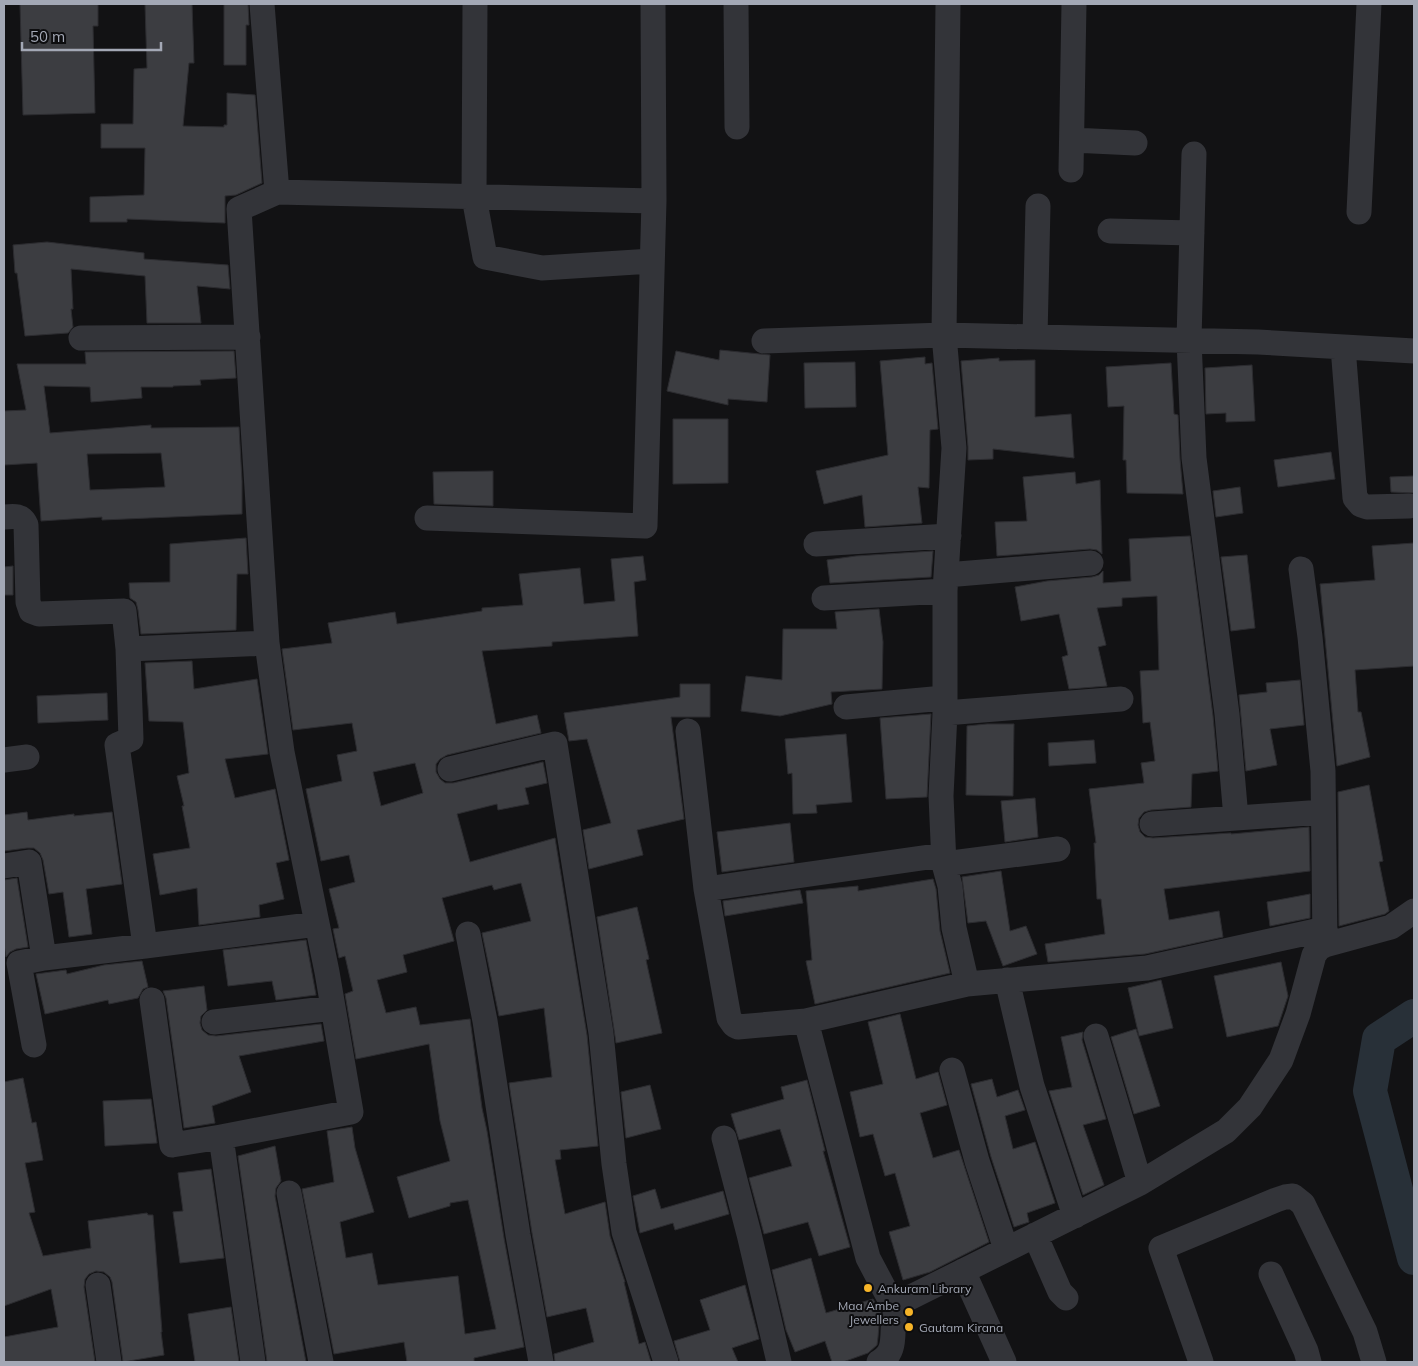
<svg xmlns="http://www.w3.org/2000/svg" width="1418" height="1366" font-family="Mulish,sans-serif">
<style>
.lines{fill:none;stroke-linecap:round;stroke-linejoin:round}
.river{stroke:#283038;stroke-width:34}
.building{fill:#3c3d41;stroke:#2c2c30;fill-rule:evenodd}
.minor{stroke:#333439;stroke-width:25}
.poi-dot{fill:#f6b428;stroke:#0d0d0f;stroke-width:2}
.labels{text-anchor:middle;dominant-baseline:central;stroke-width:4;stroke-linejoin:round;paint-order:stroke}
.poi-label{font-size:12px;fill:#a3a8b5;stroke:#0d0d0f;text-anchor:start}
</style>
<rect width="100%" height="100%" fill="#121214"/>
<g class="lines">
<!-- river -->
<path class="river" d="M 1414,1016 L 1379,1039 L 1370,1091 L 1414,1258"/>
</g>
<!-- building -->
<path class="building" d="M 20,4 L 98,4 L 98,26 L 93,26 L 95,113 L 23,115 Z
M 145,4 L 192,4 L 194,63 L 189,63 L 183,126 L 224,127 L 224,125 L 227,125 L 227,93 L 255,95 L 262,183 L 236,195 L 225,196 L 225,223 L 127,219 L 127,222 L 90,222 L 90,197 L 144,195 L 145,148 L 101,148 L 101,124 L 133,124 L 134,69 L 147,68 Z
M 224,4 L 248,4 L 249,25 L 246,25 L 246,65 L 224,65 Z
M 47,242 L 144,253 L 144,259 L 228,265 L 230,289 L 197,286 L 201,323 L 147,323 L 145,276 L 71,269 L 73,309 L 71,309 L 73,327 L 68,333 L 25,336 L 17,273 L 15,273 L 13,245 Z
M 720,350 L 770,355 L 767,402 L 728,399 L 728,405 L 667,391 L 676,351 L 719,360 Z
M 234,351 L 236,378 L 200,380 L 201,385 L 173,386 L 173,387 L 141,387 L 142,398 L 91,402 L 90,387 L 44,386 L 50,433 L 151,425 L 151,428 L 239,427 L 242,481 L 242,514 L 102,520 L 102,517 L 41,521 L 37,463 L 4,465 L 4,411 L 26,410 L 17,364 L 86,364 L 85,352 ZM 161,453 L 165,487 L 90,490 L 87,454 Z
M 925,357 L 925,364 L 932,363 L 938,429 L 930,430 L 929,488 L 918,487 L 922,523 L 865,527 L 862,495 L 824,504 L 816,471 L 888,455 L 880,361 Z
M 999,358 L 999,361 L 1035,360 L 1035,417 L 1071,414 L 1074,458 L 993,449 L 993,459 L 968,460 L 968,447 L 961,361 Z
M 855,362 L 856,407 L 805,408 L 804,363 Z
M 1171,363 L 1174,414 L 1178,415 L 1180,459 L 1183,494 L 1127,493 L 1126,460 L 1123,460 L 1124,406 L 1108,407 L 1106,367 Z
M 1252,365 L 1255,421 L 1226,422 L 1226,413 L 1206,414 L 1205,368 Z
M 673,419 L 728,419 L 728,483 L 673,484 Z
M 1331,452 L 1335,479 L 1278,487 L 1274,460 Z
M 493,471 L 493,506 L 434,504 L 433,472 Z
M 1075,472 L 1076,484 L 1100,480 L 1102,554 L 1097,550 L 1090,549 L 997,556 L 995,522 L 1027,521 L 1023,477 Z
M 1414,476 L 1414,493 L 1391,492 L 1390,477 Z
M 1240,487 L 1243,513 L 1216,517 L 1213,491 Z
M 1190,536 L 1213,716 L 1218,771 L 1192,774 L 1191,807 L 1151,810 L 1144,812 L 1139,818 L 1138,825 L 1140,832 L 1145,837 L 1153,838 L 1231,833 L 1231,834 L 1309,827 L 1310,871 L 1164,889 L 1169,920 L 1219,911 L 1223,937 L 1145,954 L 1048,962 L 1045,944 L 1105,934 L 1101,899 L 1097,899 L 1094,843 L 1096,843 L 1089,789 L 1144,783 L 1141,763 L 1155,761 L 1150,722 L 1143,723 L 1140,671 L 1159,670 L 1157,596 L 1122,598 L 1122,606 L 1097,608 L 1106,645 L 1098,647 L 1107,686 L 1069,689 L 1062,657 L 1068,655 L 1059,614 L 1021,621 L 1015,587 L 1047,581 L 1092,577 L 1099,575 L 1103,571 L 1103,583 L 1131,581 L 1129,539 Z
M 246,538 L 248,574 L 237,574 L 236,630 L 141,634 L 138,610 L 136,602 L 130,598 L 129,583 L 170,582 L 170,544 Z
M 1414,543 L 1414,666 L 1355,670 L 1358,712 L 1361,712 L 1370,757 L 1337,766 L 1320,584 L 1375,580 L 1372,546 Z
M 933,551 L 931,577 L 830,583 L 827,560 L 856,556 Z
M 1247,555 L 1255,628 L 1231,631 L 1221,557 Z
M 643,556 L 646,580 L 634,582 L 638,636 L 552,642 L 552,646 L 482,651 L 496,724 L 537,715 L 541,733 L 447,755 L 440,759 L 436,764 L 436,772 L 440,779 L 445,783 L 453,783 L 543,762 L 547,783 L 525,788 L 529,804 L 498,810 L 497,804 L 457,814 L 470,862 L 555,838 L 587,1035 L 598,1146 L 560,1150 L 561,1159 L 555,1160 L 565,1214 L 605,1202 L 610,1236 L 625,1282 L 624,1282 L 639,1344 L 645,1342 L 651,1362 L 555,1362 L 554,1354 L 594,1342 L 586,1308 L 547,1317 L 532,1233 L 511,1097 L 509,1083 L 552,1077 L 544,1008 L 499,1016 L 482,933 L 531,921 L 521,883 L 494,890 L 492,885 L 442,898 L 454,941 L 403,955 L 407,972 L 377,980 L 386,1013 L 416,1007 L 420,1025 L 470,1019 L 482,1108 L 487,1131 L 504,1238 L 524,1347 L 474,1358 L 474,1362 L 407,1362 L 404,1342 L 334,1354 L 302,1189 L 334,1182 L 327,1131 L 352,1127 L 355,1148 L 374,1212 L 340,1222 L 346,1258 L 372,1253 L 378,1285 L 458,1276 L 465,1334 L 496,1329 L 468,1200 L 450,1203 L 450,1206 L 409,1218 L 397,1177 L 450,1161 L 440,1121 L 429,1044 L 356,1059 L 345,994 L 353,991 L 345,956 L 339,958 L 333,929 L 339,928 L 329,889 L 355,882 L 349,855 L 321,861 L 306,789 L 342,781 L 337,755 L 357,751 L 352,723 L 293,730 L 282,649 L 332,643 L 328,623 L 395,612 L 397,624 L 482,611 L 482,608 L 523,605 L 519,574 L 580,568 L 584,604 L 615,601 L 611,559 ZM 415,763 L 423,793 L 381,806 L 373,772 Z
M 13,566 L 13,595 L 4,595 L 4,567 Z
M 879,609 L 883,642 L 882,689 L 831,692 L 832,704 L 780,716 L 741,711 L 746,676 L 782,680 L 783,629 L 837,629 L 835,612 Z
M 192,661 L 194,689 L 257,679 L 268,754 L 225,759 L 235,798 L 275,789 L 289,860 L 276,863 L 284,899 L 259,905 L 260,917 L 199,925 L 197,888 L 160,895 L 153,854 L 190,848 L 182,806 L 184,806 L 177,776 L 189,773 L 183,722 L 149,721 L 145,663 Z
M 1300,680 L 1304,725 L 1270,729 L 1277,765 L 1246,771 L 1239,695 L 1267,692 L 1266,683 Z
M 680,684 L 710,684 L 710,717 L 671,717 L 684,819 L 637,830 L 643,855 L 589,869 L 583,830 L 611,823 L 587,739 L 569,741 L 564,713 L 680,697 Z
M 107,693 L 108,720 L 38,723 L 37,696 Z
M 931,714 L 927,797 L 886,799 L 880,718 Z
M 987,724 L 1014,724 L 1013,796 L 966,795 L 967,726 Z
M 846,734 L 852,802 L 816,805 L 817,813 L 793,814 L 792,773 L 788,774 L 785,739 Z
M 1094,740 L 1096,763 L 1049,766 L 1048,743 Z
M 1369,785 L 1383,861 L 1379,862 L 1389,911 L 1385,914 L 1339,926 L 1338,792 Z
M 1035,798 L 1038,837 L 1005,842 L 1001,801 Z
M 27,812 L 28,820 L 74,814 L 74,816 L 112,812 L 122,884 L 86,889 L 92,934 L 69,937 L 63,892 L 49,894 L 43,860 L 40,853 L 34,848 L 27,848 L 4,851 L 4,815 Z
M 790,823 L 794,862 L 722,872 L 717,832 Z
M 1001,871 L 1010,931 L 1026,926 L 1037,954 L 1003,966 L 986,921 L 968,923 L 962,877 Z
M 17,878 L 28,947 L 16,949 L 10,952 L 6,957 L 4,945 L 4,880 Z
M 933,879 L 936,889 L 940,931 L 950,973 L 815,1004 L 806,961 L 812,960 L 806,891 L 858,886 L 858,891 Z
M 800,890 L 803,903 L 725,916 L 723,901 Z
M 1310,894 L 1310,918 L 1270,926 L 1267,902 Z
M 637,907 L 649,959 L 646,960 L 662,1033 L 616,1043 L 597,917 Z
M 306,940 L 316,995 L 276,1000 L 272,981 L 228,986 L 223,950 Z
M 142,961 L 148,987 L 143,989 L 138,998 L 109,1004 L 108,1000 L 45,1014 L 36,974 L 66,970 L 67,974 L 104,965 Z
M 1281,962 L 1288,996 L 1278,1026 L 1227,1037 L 1214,976 Z
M 1161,980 L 1173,1028 L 1139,1036 L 1128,988 Z
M 204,986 L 207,1010 L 201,1016 L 200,1023 L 202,1030 L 208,1035 L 216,1036 L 321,1024 L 324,1041 L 239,1056 L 251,1092 L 212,1106 L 215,1123 L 184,1128 L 166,998 L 163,991 Z
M 900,1014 L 916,1079 L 938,1072 L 947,1105 L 920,1113 L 933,1158 L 959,1150 L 989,1242 L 930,1272 L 903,1280 L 889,1232 L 910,1226 L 895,1173 L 885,1176 L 873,1134 L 860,1137 L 850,1092 L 883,1084 L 868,1022 Z
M 1136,1029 L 1160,1106 L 1134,1114 L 1111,1037 Z
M 1083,1032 L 1082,1040 L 1106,1119 L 1083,1125 L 1104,1185 L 1083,1195 L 1049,1091 L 1072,1087 L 1061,1037 Z
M 23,1078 L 32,1123 L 36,1122 L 43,1160 L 25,1163 L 35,1212 L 29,1213 L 43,1256 L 91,1248 L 88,1221 L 147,1213 L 148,1215 L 153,1215 L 162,1332 L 161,1332 L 164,1355 L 123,1362 L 112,1282 L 110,1277 L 104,1272 L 96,1271 L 89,1274 L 85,1279 L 84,1287 L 95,1362 L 4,1362 L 4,1337 L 58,1327 L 51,1289 L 4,1306 L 4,1082 Z
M 992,1079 L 997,1097 L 1018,1090 L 1025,1110 L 1005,1116 L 1013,1149 L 1035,1142 L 1055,1203 L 1027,1213 L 1029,1222 L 1014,1227 L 991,1157 L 971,1084 Z
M 807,1080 L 825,1151 L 823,1151 L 850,1247 L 819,1256 L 808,1222 L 764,1234 L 749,1178 L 792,1166 L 780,1129 L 739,1140 L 731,1114 L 784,1099 L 781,1087 Z
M 650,1085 L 661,1129 L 626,1138 L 621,1092 Z
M 151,1099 L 157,1143 L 105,1146 L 103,1101 Z
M 275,1146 L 281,1181 L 276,1188 L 275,1196 L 306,1362 L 267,1362 L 238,1156 Z
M 211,1169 L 224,1258 L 180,1263 L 173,1212 L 183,1211 L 178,1173 Z
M 655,1189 L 661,1209 L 723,1191 L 729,1214 L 675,1230 L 673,1223 L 640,1233 L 633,1196 Z
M 811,1258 L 826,1313 L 873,1299 L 881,1313 L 879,1319 L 877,1320 L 879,1325 L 878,1337 L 877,1345 L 868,1353 L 843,1362 L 832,1362 L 825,1341 L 795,1352 L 786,1330 L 772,1270 Z
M 745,1285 L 759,1339 L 732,1348 L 738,1362 L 680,1362 L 674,1341 L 710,1330 L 700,1300 Z
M 231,1307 L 239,1362 L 195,1362 L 188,1314 Z"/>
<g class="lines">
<!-- minor -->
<path class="minor" d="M 262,4 L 277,192 L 654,201
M 475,4 L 474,197 L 485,257 L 542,268 L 652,261
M 736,4 L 737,127
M 948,4 L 944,335 L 954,448 L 945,591 L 945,713 L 941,796 L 944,864 L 950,886 L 954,928 L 967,984
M 1072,140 L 1135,143
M 1194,154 L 1189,340 L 1194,458 L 1227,714 L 1236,818
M 1071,170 L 1074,4
M 1359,212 L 1369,4
M 1110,231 L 1192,233
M 1035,337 L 1038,206
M 81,338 L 248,337
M 764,341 L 944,335 L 1258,342 L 1414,351
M 1343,347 L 1355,498 L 1361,505 L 1367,507 L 1409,506
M 4,517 C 14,516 22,515 26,525 L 28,602 L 31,611 L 39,614 L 124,611 L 128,649
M 427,518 L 645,526 L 654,201 L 653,4
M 816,544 L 949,536
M 1301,569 L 1310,637 L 1323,771 L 1325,945
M 946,575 L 1091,563
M 824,598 L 945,591
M 267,643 L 239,209 L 277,192
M 846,707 L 944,698
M 945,713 L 1121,699
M 688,731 L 706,889 L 729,1018 L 734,1025 L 738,1027 L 806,1021
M 4,760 L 27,757
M 450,769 L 555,744 L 601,1033 L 614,1164 L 624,1232 L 666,1362
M 1152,824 L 1323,812
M 944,864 L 1058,849
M 4,866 L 29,862 L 44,958 L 145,946
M 706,889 L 943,855
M 468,934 L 485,1021 L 518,1235 L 541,1362
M 1007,980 L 1032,1086 L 1075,1216
M 152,1000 L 172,1145 L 221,1137
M 214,1022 L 333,1008
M 1096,1036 L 1140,1183
M 34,1045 L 19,963 L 44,958
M 952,1070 L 977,1161 L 1006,1249
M 724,1138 L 749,1234 L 779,1362
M 289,1193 L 321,1362
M 1035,1235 L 1060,1292 L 1066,1298
M 963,1271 L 1004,1362
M 1271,1274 L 1306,1351 L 1309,1362
M 98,1285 L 109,1362
M 896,1311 L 868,1258 L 806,1021 L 967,984 L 1147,968 L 1325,929
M 253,1362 L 221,1137 L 351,1112 L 327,972 L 282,752 L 267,643 L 128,649 L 131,739 L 117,745 L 145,946 L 317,924
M 879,1362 C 900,1351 889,1328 896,1311 C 898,1305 903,1302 907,1299 L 1140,1183 L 1226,1131 L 1250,1107 L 1281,1060 L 1298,1014 L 1314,955 L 1319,948 L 1325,945 L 1391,927 L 1414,911
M 1201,1362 L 1161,1248 L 1276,1200 L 1285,1197 L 1293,1196 L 1303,1204 L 1365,1332 L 1374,1362"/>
</g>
<!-- markers -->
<g class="poi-dot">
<circle cx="868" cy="1288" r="5"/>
<circle cx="909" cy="1312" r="5"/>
<circle cx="909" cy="1327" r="5"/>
</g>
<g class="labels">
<!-- poi labels -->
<g class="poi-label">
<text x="878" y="1288">Ankuram Library</text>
<text x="899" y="1305" text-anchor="end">Maa Ambe<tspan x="899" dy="14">Jewellers</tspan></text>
<text x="919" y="1327">Gautam Kirana</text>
</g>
</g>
<!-- border -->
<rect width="1418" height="1366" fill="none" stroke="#a3a8b5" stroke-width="10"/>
<!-- scale -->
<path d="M22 42v8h139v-8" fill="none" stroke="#a3a8b5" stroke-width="2.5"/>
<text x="30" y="42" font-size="15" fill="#a3a8b5" stroke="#0d0d0f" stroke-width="4" paint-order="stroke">50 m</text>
</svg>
